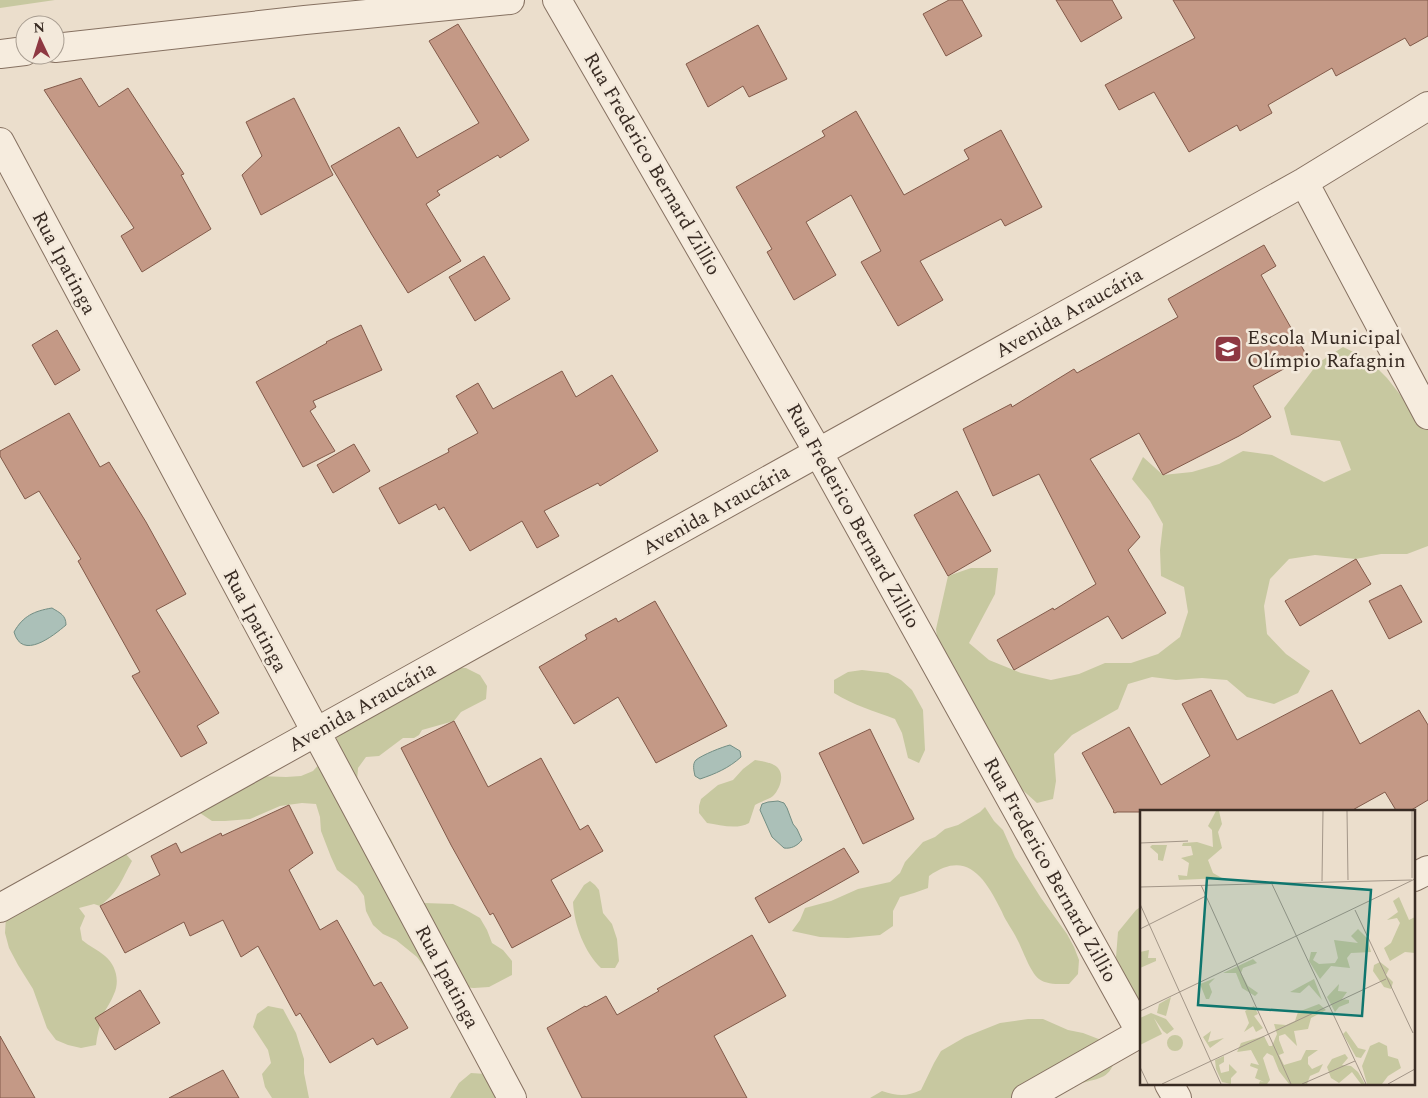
<svg xmlns="http://www.w3.org/2000/svg" width="1428" height="1098" font-family="Spectral,serif">
<style>
.green{fill:#c7c8a0}
.water{fill:#abc0b8;stroke:#738e84}
.building{fill:#c49986;stroke:#825a4a}
.lines{fill:none;stroke-linecap:round;stroke-linejoin:round}
.minor-casing{stroke:#867161;stroke-width:30}
.minor{stroke:#f6ecde;stroke-width:28}
.labels{text-anchor:middle;dominant-baseline:central;stroke-width:5;stroke-linejoin:round;paint-order:stroke}
.street-label{font-size:20px;fill:#382b23;stroke:#f3e9db}
.poi-label{font-size:20px;fill:#382b23;stroke:#f3e9db;text-anchor:start}
.inset-road{fill:none;stroke:#a39688;stroke-width:1}
.view{fill:#0f766e;fill-opacity:0.15;stroke:#0f766e;stroke-width:2.5}
.inset-edge{fill:none;stroke:#382b23;stroke-width:2.5}
</style>
<rect width="100%" height="100%" fill="#ebdecc"/>
<!-- green -->
<path class="green" d="M 0,0 L 55,0 L 0,8 Z
M 1343,347 L 1368,359 L 1387,378 L 1428,430 L 1428,546 L 1407,554 L 1381,554 L 1356,559 L 1315,555 L 1289,559 L 1270,579 L 1264,606 L 1267,634 L 1286,654 L 1310,671 L 1298,693 L 1274,704 L 1247,697 L 1227,680 L 1202,678 L 1176,680 L 1152,677 L 1128,684 L 1118,709 L 1072,735 L 1054,754 L 1056,781 L 1053,799 L 1037,803 L 1017,785 L 939,654 L 936,629 L 948,576 L 971,568 L 998,568 L 995,594 L 969,643 L 989,660 L 1021,673 L 1051,680 L 1079,674 L 1105,663 L 1131,663 L 1158,654 L 1180,637 L 1188,612 L 1184,587 L 1161,576 L 1160,550 L 1163,524 L 1150,501 L 1132,479 L 1143,457 L 1163,475 L 1192,472 L 1219,464 L 1243,451 L 1272,455 L 1324,482 L 1351,470 L 1340,441 L 1291,435 L 1284,408 L 1318,363 Z
M 451,667 L 466,668 L 480,675 L 487,686 L 486,699 L 461,712 L 454,721 L 422,730 L 419,735 L 414,738 L 403,738 L 379,756 L 366,757 L 358,768 L 357,781 L 383,828 L 391,839 L 397,852 L 398,866 L 410,896 L 424,903 L 453,904 L 466,910 L 480,918 L 487,930 L 492,943 L 503,950 L 512,961 L 512,975 L 489,987 L 474,988 L 448,986 L 434,980 L 417,957 L 396,940 L 383,934 L 373,925 L 366,911 L 364,896 L 357,886 L 337,870 L 331,857 L 321,831 L 320,817 L 316,804 L 302,803 L 280,806 L 250,819 L 225,821 L 212,821 L 200,813 L 197,807 L 259,776 L 286,777 L 301,776 L 313,771 L 332,750 L 342,725 Z
M 862,670 L 888,673 L 901,680 L 912,690 L 923,710 L 925,750 L 919,763 L 908,758 L 902,733 L 895,719 C 874,711 853,705 834,693 L 834,680 L 848,672 Z
M 755,760 C 761,761 769,762 774,765 C 786,771 781,788 773,796 C 768,800 761,801 755,805 L 749,823 C 737,830 720,825 707,823 L 699,813 L 699,806 L 701,799 L 718,785 L 733,780 L 743,769 Z
M 985,807 L 994,821 L 1003,830 L 1015,857 L 1041,898 L 1067,934 L 1074,947 L 1079,960 L 1078,974 L 1069,984 C 1060,984 1047,985 1039,979 C 1030,972 1023,950 1017,939 C 1013,930 1006,922 1002,912 C 986,880 968,848 929,876 L 928,888 L 914,893 L 900,897 L 893,911 L 893,926 L 880,935 L 848,938 L 820,937 L 792,931 L 800,920 L 805,908 L 831,901 L 858,889 L 890,882 L 900,873 L 905,862 L 923,842 L 935,837 L 945,829 L 958,825 L 980,812 Z
M 125,853 L 132,861 C 121,881 119,891 100,906 L 94,904 L 79,908 L 85,916 L 80,928 L 82,940 C 89,946 98,950 105,956 C 116,965 120,981 114,994 C 111,1002 106,1008 103,1015 C 100,1025 97,1035 96,1045 L 81,1048 L 68,1045 L 56,1040 L 47,1028 L 33,989 L 18,965 L 9,948 L 5,933 L 6,916 Z
M 590,881 L 595,885 L 599,890 L 603,913 L 612,924 L 617,939 L 619,961 L 615,968 L 601,968 C 585,953 574,925 573,902 L 584,885 Z
M 1142,906 L 1142,1026 L 1121,986 L 1116,957 L 1118,932 L 1136,910 Z
M 268,1006 L 283,1009 L 296,1033 L 304,1059 L 304,1073 L 309,1098 L 272,1098 L 265,1087 L 262,1074 L 271,1063 L 268,1050 L 253,1027 L 257,1014 Z
M 1028,1019 L 1043,1019 L 1068,1030 L 1083,1033 L 1109,1043 L 1117,1055 C 1109,1080 1102,1077 1079,1084 C 1075,1085 1072,1088 1068,1089 C 1059,1093 1050,1095 1041,1098 L 870,1098 L 882,1091 C 898,1096 906,1097 921,1090 L 934,1063 L 941,1051 L 965,1037 L 1000,1023 Z
M 471,1073 L 486,1074 L 505,1098 L 450,1098 L 459,1083 Z"/>
<!-- water -->
<path class="water" d="M 52,608 C 60,613 66,615 66,625 C 53,636 22,661 14,632 C 23,616 34,611 52,608 Z
M 730,745 L 740,751 L 741,757 C 729,768 715,774 700,779 L 695,776 C 694,771 692,764 696,760 C 702,755 722,747 730,745 Z
M 778,801 L 784,803 L 787,808 L 793,824 L 797,829 L 802,840 C 797,846 791,849 784,848 L 772,837 L 760,810 L 762,804 L 768,802 Z"/>
<!-- building -->
<path class="building" d="M 949,0 L 962,0 L 982,36 L 946,56 L 923,14 Z
M 1056,0 L 1112,0 L 1122,18 L 1081,42 Z
M 1173,0 L 1428,0 L 1428,36 L 1410,46 L 1405,38 L 1336,76 L 1332,68 L 1268,105 L 1272,113 L 1240,131 L 1237,125 L 1189,152 L 1154,92 L 1119,110 L 1105,85 L 1195,38 Z
M 458,24 L 529,140 L 500,158 L 498,155 L 437,191 L 440,195 L 426,204 L 461,261 L 408,293 L 372,235 L 331,166 L 399,127 L 417,158 L 479,123 L 429,41 Z
M 758,25 L 787,79 L 749,97 L 743,86 L 708,107 L 686,64 Z
M 81,78 L 99,107 L 128,88 L 184,174 L 181,175 L 211,229 L 142,272 L 121,236 L 134,228 L 44,90 Z
M 294,98 L 333,175 L 261,215 L 242,175 L 262,156 L 246,122 Z
M 856,111 L 904,195 L 969,159 L 964,150 L 1001,130 L 1042,207 L 1005,226 L 1001,219 L 920,261 L 943,300 L 898,326 L 861,262 L 881,251 L 851,195 L 806,222 L 836,275 L 794,300 L 767,252 L 772,249 L 736,187 L 825,136 L 822,131 Z
M 1264,245 L 1276,266 L 1261,275 L 1307,356 L 1253,386 L 1271,417 L 1239,436 L 1163,475 L 1139,433 L 1090,459 L 1140,537 L 1128,550 L 1166,613 L 1122,639 L 1108,616 L 1014,670 L 997,640 L 1053,608 L 1054,610 L 1096,584 L 1039,474 L 993,496 L 963,429 L 1011,404 L 1012,407 L 1074,369 L 1077,373 L 1178,317 L 1168,299 Z
M 484,256 L 510,299 L 475,321 L 449,277 Z
M 361,325 L 382,370 L 313,401 L 316,407 L 310,411 L 335,451 L 303,467 L 256,382 L 327,343 L 326,342 Z
M 57,330 L 80,370 L 55,385 L 32,345 Z
M 562,371 L 576,397 L 612,375 L 658,451 L 600,486 L 598,483 L 544,511 L 559,536 L 537,548 L 522,521 L 470,551 L 444,507 L 439,510 L 436,504 L 399,524 L 379,488 L 449,452 L 448,449 L 478,433 L 456,396 L 478,383 L 493,409 Z
M 69,413 L 100,467 L 109,462 L 146,522 L 186,594 L 156,610 L 219,713 L 197,726 L 207,743 L 181,757 L 132,676 L 140,672 L 78,561 L 81,559 L 39,491 L 25,499 L 0,456 L 0,451 Z
M 354,444 L 370,471 L 333,493 L 317,465 Z
M 957,491 L 991,551 L 948,576 L 914,515 Z
M 1356,559 L 1371,584 L 1300,626 L 1285,601 Z
M 1401,585 L 1422,622 L 1389,639 L 1369,601 Z
M 655,601 L 727,726 L 656,763 L 618,697 L 574,724 L 539,667 L 587,639 L 585,635 L 616,618 L 618,622 Z
M 1211,690 L 1237,740 L 1332,690 L 1360,744 L 1419,710 L 1428,725 L 1428,800 L 1408,812 L 1397,812 L 1385,792 L 1349,812 L 1117,812 L 1115,813 L 1113,812 L 1114,811 L 1082,753 L 1129,727 L 1161,785 L 1210,756 L 1182,704 Z
M 454,721 L 488,787 L 541,758 L 580,830 L 588,825 L 603,851 L 551,880 L 571,916 L 512,948 L 493,913 L 490,915 L 451,845 L 401,748 Z
M 870,729 L 914,819 L 863,844 L 819,753 Z
M 289,805 L 313,853 L 289,870 L 320,930 L 337,920 L 374,986 L 381,982 L 408,1028 L 377,1045 L 373,1038 L 330,1063 L 300,1013 L 296,1016 L 258,946 L 241,957 L 223,920 L 190,936 L 184,922 L 125,953 L 100,906 L 160,875 L 151,856 L 176,843 L 181,853 L 221,833 L 222,836 Z
M 844,848 L 859,872 L 769,923 L 755,898 Z
M 752,935 L 786,996 L 714,1036 L 747,1098 L 582,1098 L 547,1028 L 585,1006 L 586,1007 L 606,996 L 617,1015 L 659,991 L 657,989 Z
M 140,990 L 160,1023 L 115,1050 L 95,1018 Z
M 0,1036 L 35,1098 L 0,1098 Z
M 223,1070 L 239,1098 L 169,1098 Z"/>
<g class="lines">
<defs>
<path id="minor" d="M 557,0 L 818,452 L 1142,1035
M 55,48 L 305,20 L 510,0
M 0,54 L 25,51
M 0,142 L 512,1098
M 1304,182 L 1428,415
M 1414,877 L 1428,870
M 0,908 L 1304,182 L 1428,106
M 1169,1084 L 1177,1098
M 1026,1098 L 1142,1032"/>
</defs>
<!-- minor casing -->
<use href="#minor" class="minor-casing"/>
<!-- minor -->
<use href="#minor" class="minor"/>
</g>
<!-- icons -->
<defs>
<symbol id="school-square" viewBox="-11 -11 22 22"><rect x="-9" y="-9" width="18" height="18" rx="4" fill="#8e3842" stroke="#f3e9db"/><path d="M0-5L7-2L0 1L-7-2ZM-4 1L0 2.5L4 1V4Q0 6-4 4Z" fill="#fff"/></symbol>
</defs>
<g fill-rule="evenodd">
<use href="#school-square" x="1212" y="333" width="32" height="32"/>
</g>
<g class="labels">
<!-- street labels -->
<g class="street-label">
<text transform="translate(652 164) rotate(60)">Rua Frederico Bernard Zillio</text>
<text transform="translate(64 263) rotate(62)">Rua Ipatinga</text>
<text transform="translate(1069 313) rotate(-29)">Avenida Araucária</text>
<text transform="translate(716 510) rotate(-29)">Avenida Araucária</text>
<text transform="translate(853 516) rotate(61)">Rua Frederico Bernard Zillio</text>
<text transform="translate(255 621) rotate(62)">Rua Ipatinga</text>
<text transform="translate(362 707) rotate(-29)">Avenida Araucária</text>
<text transform="translate(1050 870) rotate(61)">Rua Frederico Bernard Zillio</text>
<text transform="translate(447 977) rotate(62)">Rua Ipatinga</text>
</g>
<!-- poi labels -->
<g class="poi-label">
<text x="1247" y="338">Escola Municipal<tspan x="1247" dy="23">Olímpio Rafagnin</tspan></text>
</g>
</g>
<!-- overview -->
<g transform="translate(1140 810)">
<rect width="275" height="275" fill="#ebdecc"/>
<path d="M 76,1 L 79,1 L 82,14 L 78,22 L 82,38 L 68,50 L 73,63 L 82,68 L 39,70 L 38,65 L 47,66 L 49,53 L 41,48 L 53,45 L 51,36 L 42,36 L 43,33 L 57,32 L 73,37 L 72,20 L 68,16 ZM 12,35 L 27,35 L 23,51 L 18,50 L 18,44 L 10,37 ZM 259,87 L 269,110 L 275,107 L 275,143 L 265,142 L 250,151 L 244,138 L 251,133 L 260,113 L 257,108 L 247,110 L 258,102 L 253,91 ZM 218,119 L 227,128 L 231,142 L 211,143 L 207,148 L 210,158 L 191,156 L 180,169 L 169,151 L 171,142 L 177,142 L 173,150 L 179,154 L 195,153 L 198,148 L 194,130 L 218,133 L 211,126 ZM 9,140 L 8,148 L 16,148 L 16,151 L 0,158 L 0,142 ZM 113,149 L 117,153 L 103,158 L 101,163 L 108,176 L 118,183 L 115,186 L 102,178 L 96,163 L 83,163 ZM 240,152 L 249,159 L 246,165 L 253,172 L 251,179 L 244,177 L 233,161 L 234,155 ZM 75,168 L 69,174 L 72,182 L 69,189 L 66,189 L 60,174 ZM 174,169 L 182,190 L 169,175 L 160,183 L 150,182 ZM 199,174 L 198,181 L 207,182 L 202,189 L 209,190 L 209,193 L 199,197 L 195,202 L 187,187 ZM 31,187 L 26,206 L 17,203 L 19,194 ZM 179,194 L 186,200 L 171,208 L 168,219 L 154,221 L 157,236 L 145,224 L 139,226 L 139,230 L 144,243 L 139,245 L 144,255 L 161,250 L 166,240 L 178,240 L 168,247 L 168,254 L 172,259 L 183,254 L 179,262 L 170,266 L 167,274 L 149,274 L 139,261 L 133,246 L 127,243 L 123,248 L 130,270 L 127,274 L 119,274 L 120,271 L 124,272 L 115,268 L 118,259 L 110,256 L 111,253 L 119,255 L 111,240 L 97,242 L 101,233 L 124,226 L 129,236 L 132,236 L 137,224 L 134,214 L 146,215 L 155,211 L 158,202 ZM 114,196 L 118,204 L 114,206 L 123,218 L 116,222 L 113,216 L 104,222 L 109,213 L 105,201 ZM 11,203 L 26,209 L 34,219 L 27,224 L 23,221 L 14,208 L 22,224 L 0,235 L 0,208 ZM 71,221 L 68,232 L 84,228 L 70,238 L 63,227 ZM 206,221 L 218,238 L 226,240 L 221,248 L 216,247 L 203,224 ZM27 233a8 8 0 1 1 16 0a8 8 0 1 1-16 0ZM 239,232 L 247,236 L 248,246 L 258,249 L 261,258 L 248,266 L 242,274 L 227,274 L 222,256 L 230,236 ZM 205,244 L 208,248 L 202,255 L 211,256 L 218,262 L 225,274 L 221,274 L 212,262 L 199,273 L 191,268 L 187,257 L 192,249 ZM 84,246 L 84,252 L 79,255 L 81,263 L 89,261 L 89,254 L 97,262 L 91,268 L 91,274 L 82,272 L 76,259 L 75,250 Z" fill="#c7c8a0"/>
<path class="inset-road" d="M 207,1 L 208,70M 272,1 L 272,68M 0,33 L 48,31M 182,71 L 183,1M 131,72 L 226,274M 61,75 L 151,274M 0,77 L 272,70M 0,94 L 81,274M 215,100 L 273,223M 0,119 L 66,86M 0,201 L 275,69M 0,257 L 8,274M 22,274 L 246,169M 162,274 L 215,251M 248,274 L 275,259"/>
<path class="view" d="M 67,68 L 231,80 L 222,206 L 58,195 Z"/>
<rect width="275" height="275" class="inset-edge"/>
</g>
<!-- north arrow -->
<g transform="translate(40 40) rotate(356)"><circle r="24" fill="#f3e9db" stroke="#a89d91"/>
<path d="M0-4L9 19L0 12L-9 19Z" fill="#8e3842"/>
<text y="-8" font-size="14" font-weight="bold" text-anchor="middle" fill="#382b23">N</text>
</g>
</svg>
